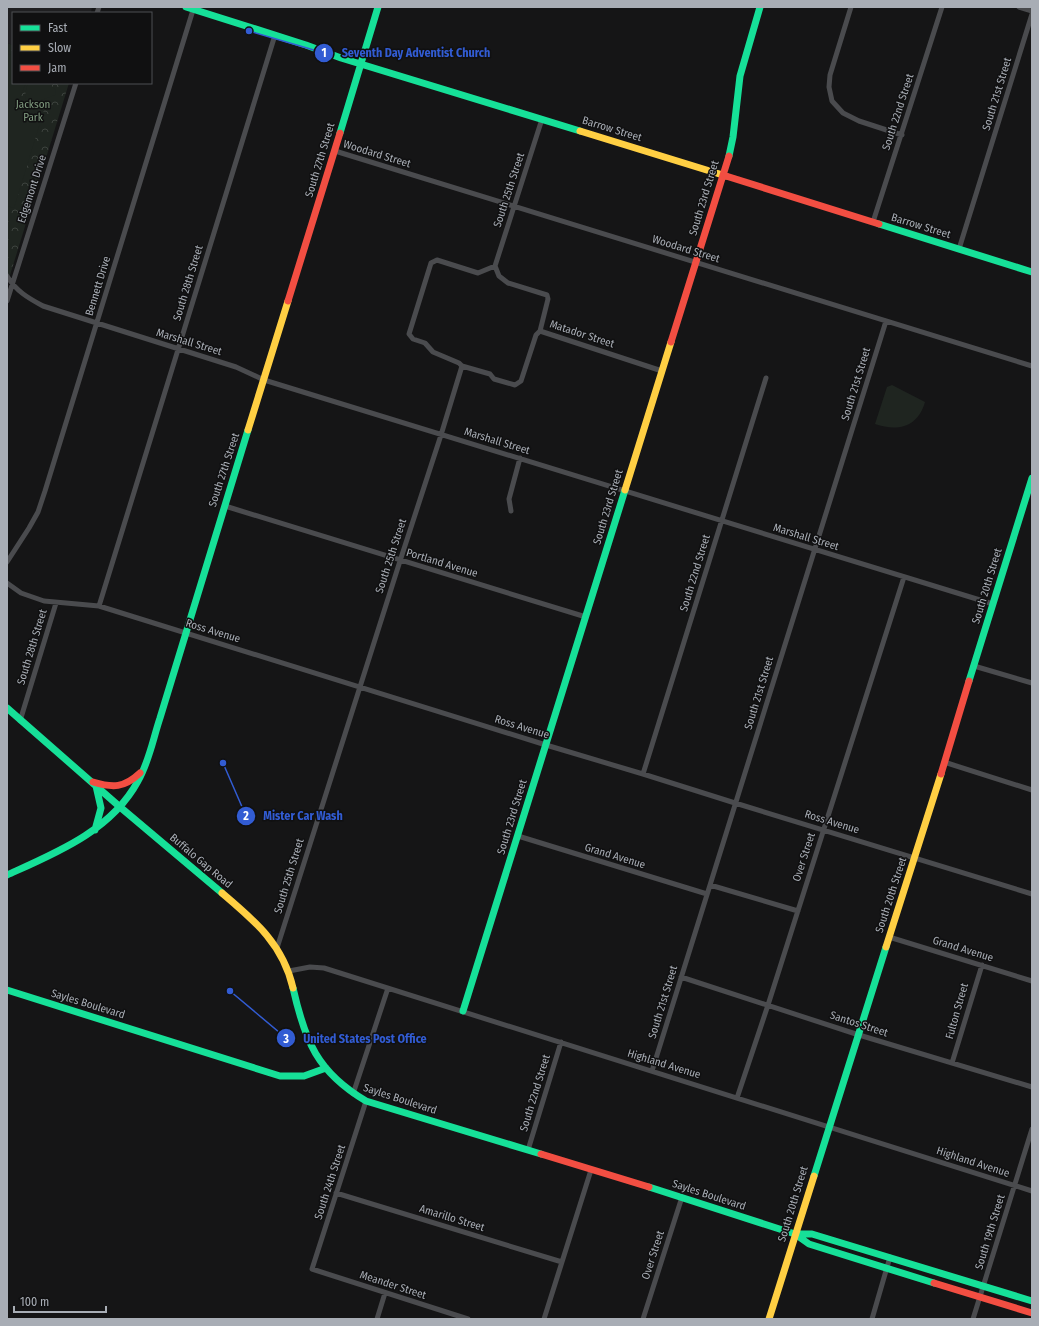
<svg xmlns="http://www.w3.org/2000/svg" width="1039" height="1326" font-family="'Fira Sans Condensed',sans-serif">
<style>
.built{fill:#1f1f21}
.park{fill:url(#park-crowns)}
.pitch{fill:#1f2520}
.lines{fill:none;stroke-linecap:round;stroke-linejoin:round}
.street{stroke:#4a4b4e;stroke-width:5}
.fast{stroke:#16e098;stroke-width:7}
.slow{stroke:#ffcf43;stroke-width:7}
.jam{stroke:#f24e42;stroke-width:7}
.labels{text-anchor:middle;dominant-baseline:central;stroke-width:3;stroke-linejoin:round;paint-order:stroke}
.street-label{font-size:11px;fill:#a8adb5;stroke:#101011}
.park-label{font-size:11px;fill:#829d81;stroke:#101011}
.leader{fill:none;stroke:#325cd3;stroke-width:1.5}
.callout-dot{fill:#325cd3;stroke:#101011;stroke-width:1.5}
.mark-label{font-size:12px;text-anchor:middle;font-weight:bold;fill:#fff}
.callout-label{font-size:12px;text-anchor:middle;font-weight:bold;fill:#325cd3;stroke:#101011;stroke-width:3;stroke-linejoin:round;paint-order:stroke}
</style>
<defs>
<pattern id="park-crowns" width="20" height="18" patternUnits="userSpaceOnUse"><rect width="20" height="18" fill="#1f2520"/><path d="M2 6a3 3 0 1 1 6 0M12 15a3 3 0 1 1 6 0" fill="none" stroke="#3d423e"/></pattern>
</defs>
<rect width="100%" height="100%" fill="#151516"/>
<!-- built -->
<path class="built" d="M 7,7 L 92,7 L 91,13 L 13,13 L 13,45 L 7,43 Z"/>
<!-- park -->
<path class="park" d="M 7,43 L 13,45 L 13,83 L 69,83 L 7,285 Z"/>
<!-- pitch -->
<path class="pitch" d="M 7,54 L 13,55 L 13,83 L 26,83 L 18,102 L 26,104 C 25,96 25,91 28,83 L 49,83 L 56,91 L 55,95 L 28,105 L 44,110 L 14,208 L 7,206 Z
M 892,385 L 925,402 C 918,427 898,432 875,424 L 887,387 Z"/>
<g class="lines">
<!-- street -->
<path class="street" d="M 851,7 L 830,75 L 829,87 L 832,101 L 843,113 L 859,121 L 902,135
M 1019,7 L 1032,11
M 97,13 L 99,7
M 335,151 L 1032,366
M 873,222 L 942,7
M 959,249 L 1032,14
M 7,276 C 16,291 28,298 43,306 L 236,367 L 264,380 L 993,604
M 7,301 L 76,83
M 540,331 L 548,299 L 547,295 L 508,283 L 499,276 L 495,266 L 542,119
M 462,366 L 490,374 L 494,379 L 515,385 L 521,381 L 536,335 L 540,331 L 662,371
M 225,506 L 586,617
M 511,511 L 509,499 L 520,458
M 7,562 L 29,528 L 38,512 L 45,491 L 193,10
M 7,583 L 21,593 L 44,601 L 99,606 L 546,745 L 643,774 L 735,803 L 1032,894
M 99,606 L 275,35
M 974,666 L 1032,683
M 20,721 L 56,603
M 944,762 L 1032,790
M 643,774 L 766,378
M 518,836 L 707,894
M 710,885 L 798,911
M 889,937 L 1032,981
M 277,948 L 400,561 L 441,435 L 462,366 L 459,363 L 433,352 L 425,343 L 413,339 L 409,334 L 431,263 L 437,260 L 478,273 L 495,266
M 289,971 L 310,967 L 324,968 L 1032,1191
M 681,977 L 859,1035 L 1032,1087
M 952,1063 L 982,965
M 652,1071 L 886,321
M 353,1094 L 388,988
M 737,1098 L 768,1005 L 904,577
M 366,1101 L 312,1269 L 468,1319
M 528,1150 L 561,1042
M 336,1193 L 562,1262
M 377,1319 L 385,1293
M 544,1319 L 591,1170
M 643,1319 L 682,1197
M 872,1319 L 890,1257
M 973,1319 L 1032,1129"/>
<!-- fast -->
<path class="fast" d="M 186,7 L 306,45 L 341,58 L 580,131
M 340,133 L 378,7
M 729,156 L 733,137 L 740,76 L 760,7
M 879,224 L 1032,272
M 969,681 L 1032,478
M 7,708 L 120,807 L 222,893
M 95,830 L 101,808 L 96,786
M 7,875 C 56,853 111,831 138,781 C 149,762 153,739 160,718 L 248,430
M 293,988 C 305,1041 317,1072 366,1101 L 541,1154
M 7,990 L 280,1076 L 304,1076 L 326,1068
M 463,1011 L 625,490
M 814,1176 L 886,947
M 649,1187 L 795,1234 L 809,1244 L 934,1283
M 796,1234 L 812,1234 L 1032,1301"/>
<!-- slow -->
<path class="slow" d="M 580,131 L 726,176
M 248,430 L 288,301
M 625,490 L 671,342
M 222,893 C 255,921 283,944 293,988
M 886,947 L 941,774
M 769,1319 L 814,1176"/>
<!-- jam -->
<path class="jam" d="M 726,176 L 879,224
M 288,301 L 340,133
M 671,342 L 729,156
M 941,774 L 969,681
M 93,782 C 113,788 124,788 140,773
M 541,1154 L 649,1187
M 934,1283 L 1032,1313"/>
</g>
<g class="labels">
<!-- street labels -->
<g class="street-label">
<text transform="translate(997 94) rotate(-73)">South 21st Street</text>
<text transform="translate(898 112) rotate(-72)">South 22nd Street</text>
<text transform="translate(612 129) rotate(17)">Barrow Street</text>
<text transform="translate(377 154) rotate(17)">Woodard Street</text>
<text transform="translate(320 160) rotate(-73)">South 27th Street</text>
<text transform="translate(32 189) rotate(-72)">Edgemont Drive</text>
<text transform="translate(509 190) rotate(-72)">South 25th Street</text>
<text transform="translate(704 198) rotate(-73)">South 23rd Street</text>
<text transform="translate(921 226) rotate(17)">Barrow Street</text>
<text transform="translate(686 249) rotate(17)">Woodard Street</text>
<text transform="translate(188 283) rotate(-73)">South 28th Street</text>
<text transform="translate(98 286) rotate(-73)">Bennett Drive</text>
<text transform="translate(582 334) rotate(18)">Matador Street</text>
<text transform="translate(189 342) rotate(17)">Marshall Street</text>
<text transform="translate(856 384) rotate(-73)">South 21st Street</text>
<text transform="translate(497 441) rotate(17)">Marshall Street</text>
<text transform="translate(224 470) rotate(-72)">South 27th Street</text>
<text transform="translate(608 507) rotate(-73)">South 23rd Street</text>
<text transform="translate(806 537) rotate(17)">Marshall Street</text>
<text transform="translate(391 556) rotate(-72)">South 25th Street</text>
<text transform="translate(442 563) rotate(17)">Portland Avenue</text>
<text transform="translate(695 573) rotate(-73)">South 22nd Street</text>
<text transform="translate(987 586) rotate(-73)">South 20th Street</text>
<text transform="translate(213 631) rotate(17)">Ross Avenue</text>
<text transform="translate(32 647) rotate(-73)">South 28th Street</text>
<text transform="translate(759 693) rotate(-73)">South 21st Street</text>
<text transform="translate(522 727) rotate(17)">Ross Avenue</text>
<text transform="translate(512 817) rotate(-73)">South 23rd Street</text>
<text transform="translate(832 822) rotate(17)">Ross Avenue</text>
<text transform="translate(615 856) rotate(17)">Grand Avenue</text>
<text transform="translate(804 857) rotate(-72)">Over Street</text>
<text transform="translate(201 861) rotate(40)">Buffalo Gap Road</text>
<text transform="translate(289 876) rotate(-73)">South 25th Street</text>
<text transform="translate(891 895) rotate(-72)">South 20th Street</text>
<text transform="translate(963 949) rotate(17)">Grand Avenue</text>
<text transform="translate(663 1002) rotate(-73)">South 21st Street</text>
<text transform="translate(88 1004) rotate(17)">Sayles Boulevard</text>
<text transform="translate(957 1011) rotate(-74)">Fulton Street</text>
<text transform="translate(859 1024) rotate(18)">Santos Street</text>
<text transform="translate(664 1064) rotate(17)">Highland Avenue</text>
<text transform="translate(535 1093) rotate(-73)">South 22nd Street</text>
<text transform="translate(400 1099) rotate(18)">Sayles Boulevard</text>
<text transform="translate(973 1162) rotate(18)">Highland Avenue</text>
<text transform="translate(330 1182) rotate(-72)">South 24th Street</text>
<text transform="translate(709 1195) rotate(18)">Sayles Boulevard</text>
<text transform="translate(793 1204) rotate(-73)">South 20th Street</text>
<text transform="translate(452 1218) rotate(17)">Amarillo Street</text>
<text transform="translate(990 1232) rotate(-73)">South 19th Street</text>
<text transform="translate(653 1255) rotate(-72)">Over Street</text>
<text transform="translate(393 1285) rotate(18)">Meander Street</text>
</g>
<!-- park labels -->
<g class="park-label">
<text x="33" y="104">Jackson<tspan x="33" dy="13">Park</tspan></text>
</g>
</g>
<!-- callouts -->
<path class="leader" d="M249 31L324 53M223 763L246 816M230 991L286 1038"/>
<g class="callout-dot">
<circle cx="249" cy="31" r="4"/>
<circle cx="223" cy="763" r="4"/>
<circle cx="230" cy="991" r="4"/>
<circle cx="324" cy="53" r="10"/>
<circle cx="246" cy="816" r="10"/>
<circle cx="286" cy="1038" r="10"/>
</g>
<g class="mark-label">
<text x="324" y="57">1</text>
<text x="246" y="820">2</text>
<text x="286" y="1043">3</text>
</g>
<g class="callout-label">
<text x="416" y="57">Seventh Day Adventist Church</text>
<text x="303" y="820">Mister Car Wash</text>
<text x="365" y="1043">United States Post Office</text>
</g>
<!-- border -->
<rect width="1039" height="1326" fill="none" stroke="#a8adb5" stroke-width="16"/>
<!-- legend -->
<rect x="12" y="12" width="140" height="72" fill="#101011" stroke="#4d4f53"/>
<rect x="20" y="25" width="20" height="6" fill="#16e098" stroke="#4d4f53"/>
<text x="48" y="32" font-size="12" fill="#a8adb5">Fast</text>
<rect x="20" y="45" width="20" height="6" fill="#ffcf43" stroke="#4d4f53"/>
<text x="48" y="52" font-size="12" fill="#a8adb5">Slow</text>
<rect x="20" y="65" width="20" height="6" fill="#f24e42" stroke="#4d4f53"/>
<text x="48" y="72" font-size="12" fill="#a8adb5">Jam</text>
<!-- scale -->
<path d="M14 1306v6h92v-6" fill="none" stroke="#a8adb5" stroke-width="2"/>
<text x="20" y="1306" font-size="12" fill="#a8adb5" stroke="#101011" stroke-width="3" paint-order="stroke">100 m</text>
</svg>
